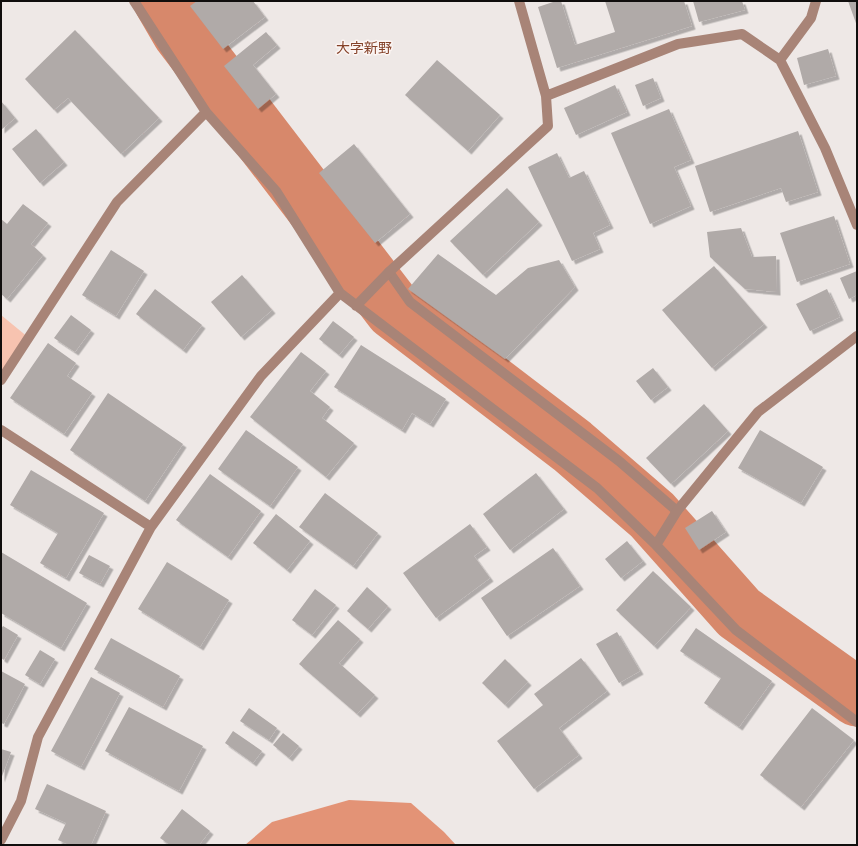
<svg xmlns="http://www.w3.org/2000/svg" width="858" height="846" font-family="Inter,'Noto Sans JP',sans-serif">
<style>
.green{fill:#f7c3b0}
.forest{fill:#e39376}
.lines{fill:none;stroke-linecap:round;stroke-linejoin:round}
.river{stroke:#d7886b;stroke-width:59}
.building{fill:#b0aaa8;filter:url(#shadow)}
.service{stroke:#a88477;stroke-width:10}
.minor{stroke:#a88477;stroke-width:10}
.labels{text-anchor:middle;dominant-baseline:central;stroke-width:3;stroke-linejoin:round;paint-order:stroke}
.quarter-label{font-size:14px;fill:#844128;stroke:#fcf5f3}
</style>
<defs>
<filter id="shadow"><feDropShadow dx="3.5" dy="3.5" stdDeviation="0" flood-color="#0004"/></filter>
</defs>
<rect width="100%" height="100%" fill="#eee8e6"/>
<!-- green -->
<path class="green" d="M 1,315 L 29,338 L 1,380 Z"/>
<!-- forest -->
<path class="forest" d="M 349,800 L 411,803 L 444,832 L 456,845 L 245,845 L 272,822 Z"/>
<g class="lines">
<!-- river -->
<path class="river" d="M 163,1 L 181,32 L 394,310 L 572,446 L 652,515 L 739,613 L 857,697"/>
</g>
<!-- building -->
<path class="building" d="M 197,1 L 253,1 L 265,17 L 223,49 L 190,6 Z
M 556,1 L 561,1 L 575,45 L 615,32 L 605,1 L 684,1 L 692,26 L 557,68 L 538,7 Z
M 693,1 L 742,1 L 745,10 L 699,22 Z
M 848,1 L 857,1 L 857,26 Z
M 75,30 L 159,118 L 121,154 L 68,98 L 54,110 L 25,79 Z
M 266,32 L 277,45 L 253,65 L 276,94 L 258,109 L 224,66 Z
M 828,49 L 836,76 L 804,85 L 797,58 Z
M 437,60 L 500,115 L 468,151 L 405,95 Z
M 653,78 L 661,98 L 643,106 L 635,85 Z
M 615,85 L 627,112 L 576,135 L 564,108 Z
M 1,101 L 15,118 L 1,130 Z
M 669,109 L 691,160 L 674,167 L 691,206 L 650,224 L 611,133 Z
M 36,129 L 64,162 L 40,183 L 12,149 Z
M 798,131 L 818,192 L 786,202 L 781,188 L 710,212 L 695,166 Z
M 354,144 L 410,214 L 375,243 L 319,173 Z
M 557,153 L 569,178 L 584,171 L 610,225 L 593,233 L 600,249 L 572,261 L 528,167 Z
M 507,188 L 539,222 L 483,275 L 450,241 Z
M 23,204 L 48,223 L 31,244 L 43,255 L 7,299 L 1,294 L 1,219 L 7,224 Z
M 834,216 L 850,264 L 797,282 L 780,233 Z
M 741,228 L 752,257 L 776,256 L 777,292 L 745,289 L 710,257 L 707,232 Z
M 111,250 L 144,271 L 116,316 L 82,295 Z
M 438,254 L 496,295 L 528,268 L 559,260 L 575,287 L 505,359 L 408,289 Z
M 714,266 L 764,324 L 712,368 L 662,310 Z
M 857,271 L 857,295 L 849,299 L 840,278 Z
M 242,275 L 272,310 L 241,337 L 211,302 Z
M 155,289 L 202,325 L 183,350 L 136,314 Z
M 827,289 L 840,317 L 810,331 L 796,304 Z
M 71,315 L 91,330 L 75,352 L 54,338 Z
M 333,321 L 354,337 L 339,355 L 319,339 Z
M 48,343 L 76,363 L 67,376 L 92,393 L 64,434 L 10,398 Z
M 361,345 L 446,399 L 430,424 L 412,413 L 402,430 L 334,387 Z
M 301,352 L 326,371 L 310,391 L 330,407 L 322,418 L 354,443 L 326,477 L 250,417 Z
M 653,368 L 668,387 L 651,400 L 636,381 Z
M 108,393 L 183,444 L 145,501 L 70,450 Z
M 704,404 L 728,431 L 671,484 L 646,458 Z
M 246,430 L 298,467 L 270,506 L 218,469 Z
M 760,430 L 823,467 L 801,503 L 738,468 Z
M 31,470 L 104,513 L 66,578 L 40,563 L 58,533 L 10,505 Z
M 536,473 L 564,509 L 510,550 L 483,514 Z
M 210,474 L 261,511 L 228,557 L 176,520 Z
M 325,493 L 378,533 L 353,566 L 299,527 Z
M 712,511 L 726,532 L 699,550 L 685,528 Z
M 276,514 L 310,541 L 287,570 L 253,543 Z
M 470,524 L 487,547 L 474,556 L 490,578 L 436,618 L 403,573 Z
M 627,541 L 643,561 L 621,578 L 605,559 Z
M 553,548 L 580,586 L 507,636 L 481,598 Z
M 1,552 L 87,603 L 61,648 L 1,613 Z
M 89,555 L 110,566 L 100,584 L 79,573 Z
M 167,562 L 229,600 L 200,647 L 138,609 Z
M 653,571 L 691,607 L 654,646 L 616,610 Z
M 367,587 L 388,606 L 368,629 L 347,611 Z
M 315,589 L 336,605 L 312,635 L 292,620 Z
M 338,620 L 360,639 L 339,663 L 375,695 L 357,714 L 299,664 Z
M 3,626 L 18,635 L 4,660 L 1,658 L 1,629 Z
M 696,628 L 772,681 L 739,727 L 704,703 L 721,678 L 680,651 Z
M 617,632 L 640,671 L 619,683 L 596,644 Z
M 111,638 L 180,676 L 163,707 L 94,669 Z
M 40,650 L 55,659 L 40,684 L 25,675 Z
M 581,658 L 607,691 L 559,728 L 579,755 L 534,789 L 497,741 L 543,705 L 534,694 Z
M 505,659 L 528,682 L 505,705 L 482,683 Z
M 1,671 L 25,684 L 4,724 L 1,723 Z
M 91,677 L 120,693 L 81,767 L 51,751 Z
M 129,707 L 203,746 L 179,791 L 105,751 Z
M 249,708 L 277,728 L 269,740 L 240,721 Z
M 812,708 L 854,740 L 801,807 L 760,775 Z
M 233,731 L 262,751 L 253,763 L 225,743 Z
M 283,733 L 299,746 L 289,758 L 273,745 Z
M 1,749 L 11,752 L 1,779 Z
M 47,784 L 106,811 L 91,845 L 69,845 L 58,840 L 66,823 L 35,809 Z
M 182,809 L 210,831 L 199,845 L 170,845 L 160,838 Z"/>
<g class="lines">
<!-- service -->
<path class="service" d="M 389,272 L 410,302 L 619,461 L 677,511"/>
<!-- minor -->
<path class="minor" d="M 519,1 L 546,96 L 678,44 L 742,34 L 780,60 L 825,148 L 857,225
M 780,60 L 811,18 L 816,1
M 206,112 L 276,191 L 340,293 L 597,488 L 656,545 L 736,630 L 857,722
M 356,306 L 389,272 L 548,126 L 546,96
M 1,380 L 117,202 L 206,112 L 134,1
M 1,430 L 151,527
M 656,545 L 677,511 L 758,412 L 857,336
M 1,840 L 21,801 L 38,737 L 151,527 L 261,376 L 340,293"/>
</g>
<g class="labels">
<!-- quarter labels -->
<g class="quarter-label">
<text x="364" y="47">大字新野</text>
</g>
</g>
<!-- border -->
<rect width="858" height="846" fill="none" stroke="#100e0d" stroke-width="4"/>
</svg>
